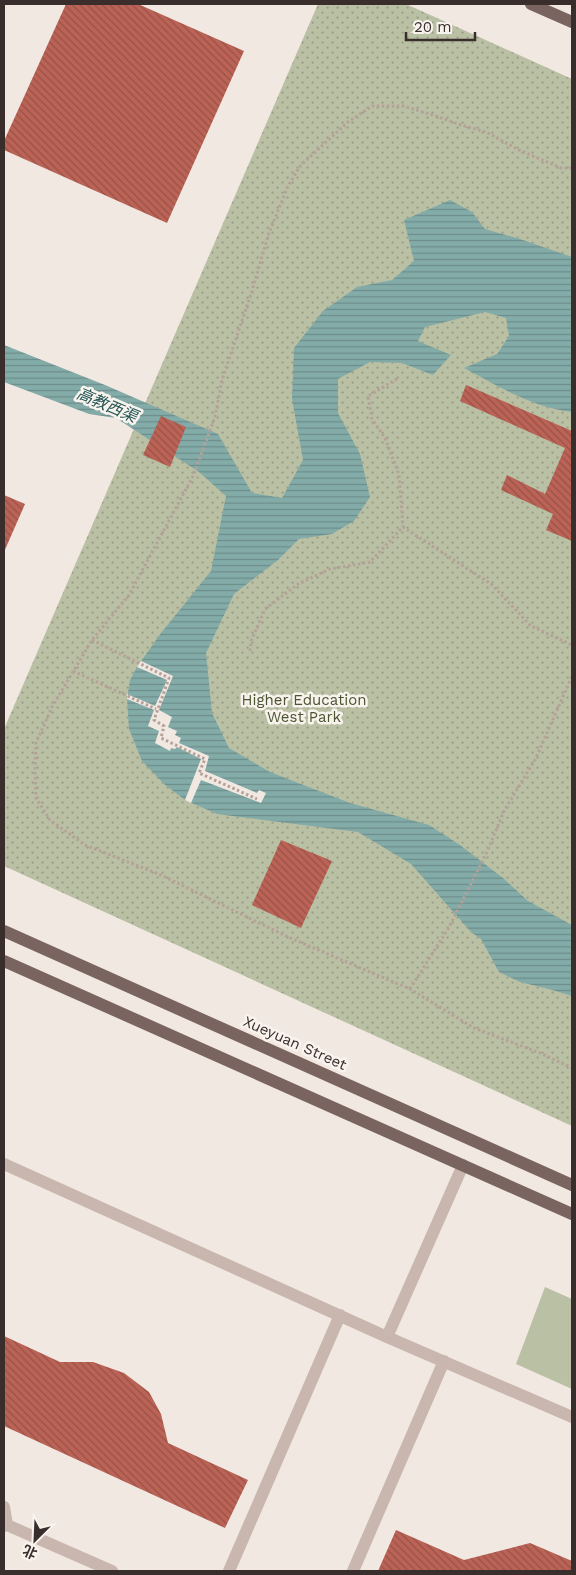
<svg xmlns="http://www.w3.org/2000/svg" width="576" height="1575" font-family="'Work Sans','Noto Sans SC',sans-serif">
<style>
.green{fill:#bac0a3}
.park{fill:url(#park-dots)}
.water{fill:url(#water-rules)}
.pier{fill:#f2e8e2}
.building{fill:url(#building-back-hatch)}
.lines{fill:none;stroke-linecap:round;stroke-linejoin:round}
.path{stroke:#b5a199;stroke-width:3;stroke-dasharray:2.5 2.5;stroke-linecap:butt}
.minor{stroke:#c9b7af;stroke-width:12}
.major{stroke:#79645f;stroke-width:12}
.labels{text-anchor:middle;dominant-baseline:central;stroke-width:5;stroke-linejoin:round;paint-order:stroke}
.park-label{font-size:15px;fill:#4c5532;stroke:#f9f3ee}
.street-label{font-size:15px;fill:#392e2c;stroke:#f9f3ee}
.water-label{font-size:16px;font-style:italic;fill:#255754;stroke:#f9f3ee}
</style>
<defs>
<pattern id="park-dots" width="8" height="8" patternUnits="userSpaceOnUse" patternTransform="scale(1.25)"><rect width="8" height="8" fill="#bac0a3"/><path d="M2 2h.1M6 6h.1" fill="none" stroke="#989c85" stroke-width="1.8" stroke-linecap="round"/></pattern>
<pattern id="water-rules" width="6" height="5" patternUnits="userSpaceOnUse" patternTransform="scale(1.25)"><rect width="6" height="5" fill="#83aca9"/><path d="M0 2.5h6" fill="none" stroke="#6c8c8a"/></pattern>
<pattern id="building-back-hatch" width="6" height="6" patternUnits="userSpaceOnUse" patternTransform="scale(1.25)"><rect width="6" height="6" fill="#bb6356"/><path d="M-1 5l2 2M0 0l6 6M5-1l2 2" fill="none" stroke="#995247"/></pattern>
</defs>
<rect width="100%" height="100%" fill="#f2e8e2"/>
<!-- green -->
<path class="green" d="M 545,1287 L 572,1299 L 572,1389 L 516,1364 Z"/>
<!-- park -->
<path class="park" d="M 318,4 L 406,4 L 572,79 L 572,1126 L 4,866 L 4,729 Z"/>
<!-- water -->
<path class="water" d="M 450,200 L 472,212 L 485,229 L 520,239 L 572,257 L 572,412 C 533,408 498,386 464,368 L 497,354 L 509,336 L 506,318 L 485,312 L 425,327 L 418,341 L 451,355 L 433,375 L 402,363 L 370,362 L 338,379 L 338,413 L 360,454 L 370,497 L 354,521 L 332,534 L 299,539 L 278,560 L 234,594 L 206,653 L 212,713 L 229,748 L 270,772 L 350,803 L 429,825 L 460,845 L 503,878 L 528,901 L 572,925 L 572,996 L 549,989 L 520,982 L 499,972 L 481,939 L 471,932 L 411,864 L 358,832 L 217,814 L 185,800 L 164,784 L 142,761 L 129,729 L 127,699 L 130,680 L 137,667 L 161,633 L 211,571 L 226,496 L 199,472 L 116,418 L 89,414 L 4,382 L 4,345 L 105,385 L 218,434 L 252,493 L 282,498 L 303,460 L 292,399 L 294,348 L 323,311 L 357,287 L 392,280 L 414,261 L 404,220 Z"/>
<!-- pier -->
<path class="pier" d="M 141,661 L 173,676 L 159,710 L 172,717 L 168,727 L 177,731 L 175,735 L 181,738 L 179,743 L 209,756 L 205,771 L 257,793 L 259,790 L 266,793 L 261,803 L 201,780 L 191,803 L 185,800 L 201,759 L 177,747 L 175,749 L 171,748 L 170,751 L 155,743 L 159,731 L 148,726 L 154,710 L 127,699 L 127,694 L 155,706 L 167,680 L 137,667 Z"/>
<!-- building -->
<path class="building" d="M 66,4 L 138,4 L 244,51 L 167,223 L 4,150 L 4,141 Z
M 466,385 L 572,431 L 572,541 L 546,530 L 553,514 L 501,490 L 507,475 L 545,494 L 565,448 L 460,401 Z
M 161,416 L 186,427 L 170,467 L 143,455 Z
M 4,495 L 25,504 L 4,552 Z
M 281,840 L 332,861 L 301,928 L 252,905 Z
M 4,1336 L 60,1362 L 93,1362 L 124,1373 L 149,1392 L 161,1414 L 168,1443 L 248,1480 L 225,1528 L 4,1426 Z
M 396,1530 L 464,1560 L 530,1543 L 572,1561 L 572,1571 L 378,1571 Z"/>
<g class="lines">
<!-- path -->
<path class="path" d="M 572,168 L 561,168 L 519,150 L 486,132 L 461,125 L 433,115 L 403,106 L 372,106 L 348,122 L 301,165 L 288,186 L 269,233 L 251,294 L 222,380 L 215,417 L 193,476 L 129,595 L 92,640 L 52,707 L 36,743 L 35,771 L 36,798 L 50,820 L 85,845 L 161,875 L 288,937 L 410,989 L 474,1028 L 540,1053 L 572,1068
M 397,379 L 368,396 L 372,419 L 385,438 L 399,475 L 403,527
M 92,640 L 169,678 L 154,720 L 164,726 L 161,738 L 205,759 L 199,773 L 257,799
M 250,651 L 251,641 L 265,609 L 298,584 L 330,569 L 370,562 L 403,527 L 491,584 L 531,626 L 572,645
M 73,671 L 156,709
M 410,989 L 448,929 L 487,852 L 504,811 L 536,758 L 572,676"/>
<!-- minor -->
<path class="minor" d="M 4,1164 L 387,1337 L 572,1417
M 387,1337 L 463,1165
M 4,1507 L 7,1525
M 4,1526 L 7,1525 L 112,1571
M 229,1571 L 340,1315
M 353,1571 L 444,1361"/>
<!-- major -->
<path class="major" d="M 531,4 L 572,22
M 4,931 L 572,1185
M 4,961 L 572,1214"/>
</g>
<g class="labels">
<!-- park labels -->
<g class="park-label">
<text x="304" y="700">Higher Education<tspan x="304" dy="17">West Park</tspan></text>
</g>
<!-- street labels -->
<g class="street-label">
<text transform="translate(295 1043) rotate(24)">Xueyuan Street</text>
</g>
<!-- water labels -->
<g class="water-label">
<text transform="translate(107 405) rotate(23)">高教西渠</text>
</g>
</g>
<!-- border -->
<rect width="576" height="1575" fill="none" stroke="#392e2c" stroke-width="10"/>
<!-- north arrow -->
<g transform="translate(35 1540) rotate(204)" stroke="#f9f3ee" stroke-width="4" paint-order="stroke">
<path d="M0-4L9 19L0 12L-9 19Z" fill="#392e2c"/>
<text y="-8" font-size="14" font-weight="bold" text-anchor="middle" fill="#392e2c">北</text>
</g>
<!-- scale -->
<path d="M406 32v8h69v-8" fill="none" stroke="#392e2c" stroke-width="2.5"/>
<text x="414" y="32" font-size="15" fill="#392e2c" stroke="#f9f3ee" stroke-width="4" paint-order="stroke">20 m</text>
</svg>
